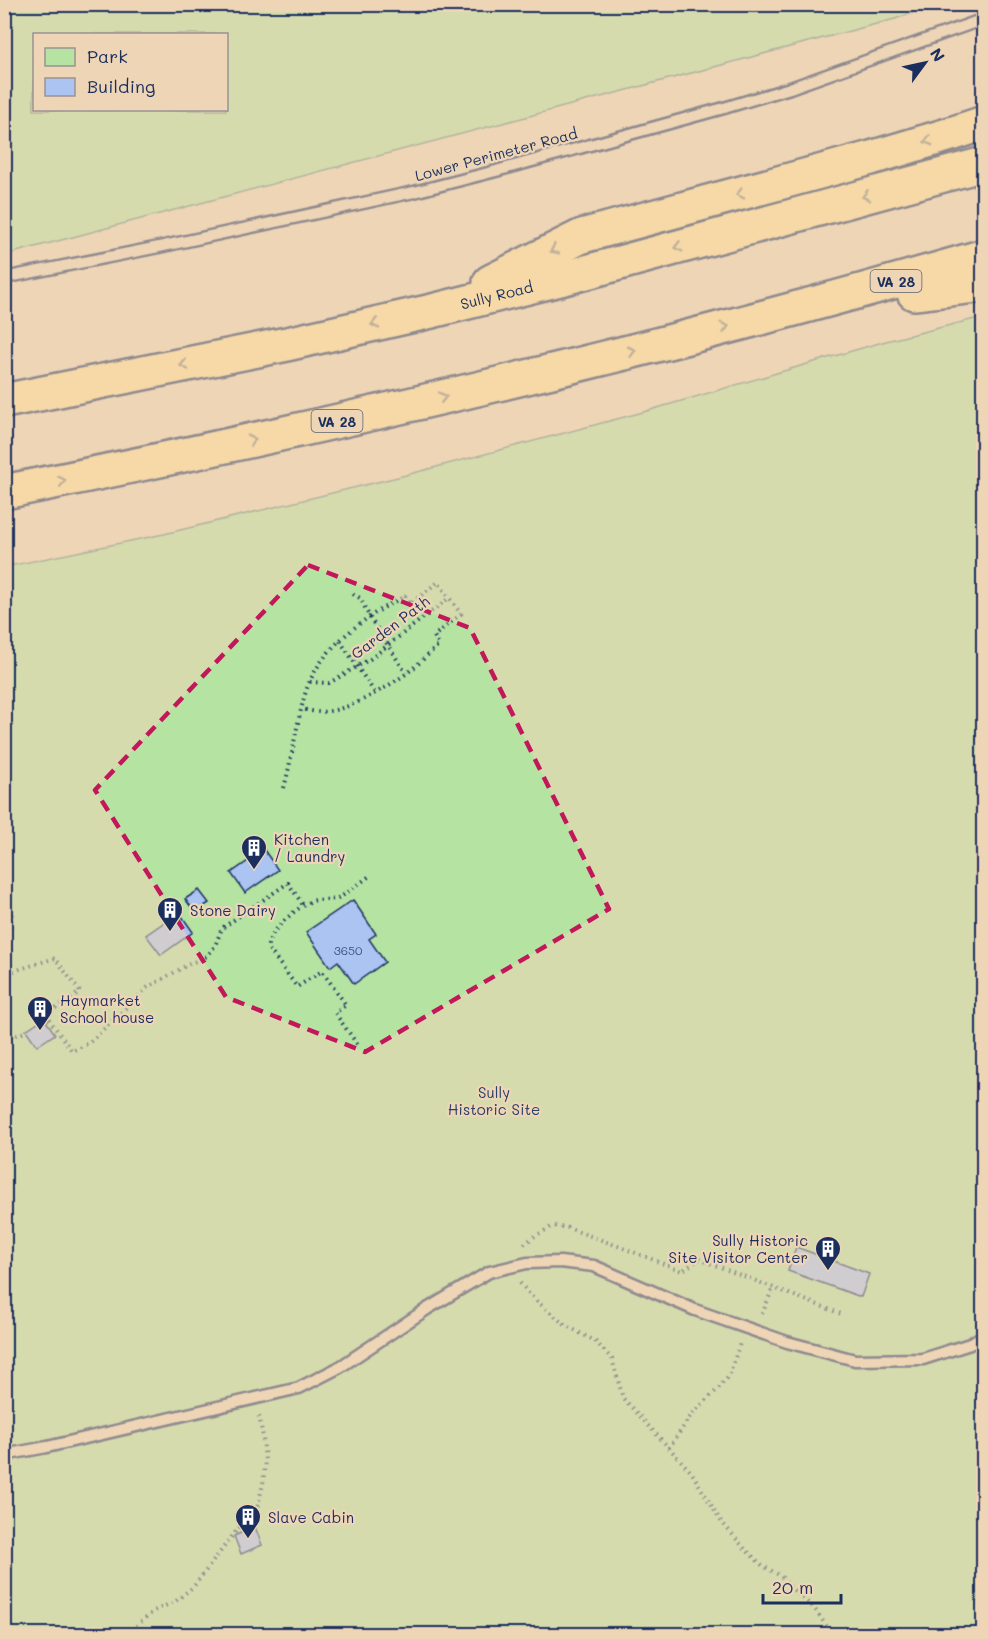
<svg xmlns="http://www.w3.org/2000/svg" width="988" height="1639" font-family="Mali,sans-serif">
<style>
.green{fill:#b5e3a2;stroke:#688980;stroke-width:1.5;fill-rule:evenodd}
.building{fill:#acc4f2;stroke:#1b2f5e;stroke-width:1.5}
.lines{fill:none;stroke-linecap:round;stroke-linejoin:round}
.lane-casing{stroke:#1b2f5e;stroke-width:15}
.highway-casing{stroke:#1b2f5e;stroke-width:38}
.path{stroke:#1b2f5e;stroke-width:4;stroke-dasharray:1.5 4.5;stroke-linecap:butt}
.lane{stroke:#eed5b6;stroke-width:10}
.highway{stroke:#fedd96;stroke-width:33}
.oneway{stroke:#8c867a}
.marked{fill:none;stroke:#c2185b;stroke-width:4.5;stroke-dasharray:12 8;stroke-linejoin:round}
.labels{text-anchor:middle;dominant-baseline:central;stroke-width:4.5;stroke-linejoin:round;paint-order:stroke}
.number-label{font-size:12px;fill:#3f5483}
.shield{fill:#eed5b6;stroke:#5a6178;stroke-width:1.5}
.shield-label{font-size:14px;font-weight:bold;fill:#1b2f5e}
.street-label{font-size:15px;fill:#1b2f5e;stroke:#eed5b6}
.poi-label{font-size:15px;fill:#1b2f5e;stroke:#eed5b6;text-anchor:start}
.park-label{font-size:15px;fill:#2a4165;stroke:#eed5b6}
</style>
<rect width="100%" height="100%" fill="#eed5b6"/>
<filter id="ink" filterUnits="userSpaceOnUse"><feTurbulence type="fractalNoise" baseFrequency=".0167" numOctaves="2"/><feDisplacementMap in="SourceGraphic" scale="12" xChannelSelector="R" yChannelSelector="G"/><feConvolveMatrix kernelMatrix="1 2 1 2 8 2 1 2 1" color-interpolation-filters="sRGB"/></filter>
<g filter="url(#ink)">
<!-- green -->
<path class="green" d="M 5,4 L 936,4 L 936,5 L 895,19 L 5,255 ZM 34,34 L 226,34 L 226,110 L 34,110 Z
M 983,317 L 983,1634 L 5,1634 L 4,567 L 164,534 L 406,475 L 647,411 L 886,341 Z"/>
<!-- building -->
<path class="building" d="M 264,850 L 278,870 L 245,893 L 231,873 Z
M 199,890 L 209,903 L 195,912 L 185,899 Z
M 353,900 L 376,934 L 369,939 L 385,962 L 354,984 L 338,961 L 330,967 L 306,932 Z
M 179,912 L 193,932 L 161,955 L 146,935 Z
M 44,1018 L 55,1034 L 37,1046 L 26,1030 Z
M 796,1247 L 869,1274 L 861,1297 L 788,1271 Z
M 255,1527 L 262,1545 L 241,1554 L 234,1536 Z"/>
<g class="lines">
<defs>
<path id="lane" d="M 4,278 L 159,247 L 414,192 L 496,171 L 724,108 L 790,88 L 984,19
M 4,1455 L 47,1447 L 299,1388 L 340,1367 L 427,1309 L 489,1272 L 527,1263 L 560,1262 L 594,1266 L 695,1310 L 787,1342 L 855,1360 L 923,1359 L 970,1344 L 984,1335"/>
<g id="highway">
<path d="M 490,282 L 582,236 L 871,158 L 951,134 L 984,123"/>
<path d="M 914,293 L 984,285"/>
<path id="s1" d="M 4,401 L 287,344 L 432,311 L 568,277 L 984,164"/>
<path d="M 4,492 C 334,426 661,350 984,256"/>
</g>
</defs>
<!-- lane casing -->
<use href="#lane" class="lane-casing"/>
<!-- highway casing -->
<use href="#highway" class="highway-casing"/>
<!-- path -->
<path class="path" d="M 353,594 L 360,598 L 370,618 L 406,673
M 340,641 L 375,693
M 310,682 L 329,683 L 370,659 L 449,598
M 284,788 C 292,758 296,727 304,698 C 316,650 364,617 405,596 L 410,604 L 438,582 L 461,614 L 434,636 L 439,645 C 426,656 414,669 400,678 C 377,693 348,711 320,712 C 314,712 307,710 301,709
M 4,898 C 18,910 10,930 4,946
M 4,963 L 14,971 L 55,958 L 80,992 L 46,1015 L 72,1051 L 89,1043 L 147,988 L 187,965 L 207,956 L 215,946 L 222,928 L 288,883 L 303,905
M 4,1034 L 17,1035 L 25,1032
M 357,1044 L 335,1013 L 346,1005 L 322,971 L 297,987 L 268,948 C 266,933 298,906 312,901 C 321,898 331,902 340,897 C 351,891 361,882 371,875
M 524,1244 L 535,1236 L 553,1226 L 568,1228 L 618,1246 L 682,1271 L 699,1259 L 844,1315
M 520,1283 L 533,1298 L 565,1325 L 595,1341 L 612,1359 L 623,1398 L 692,1473 L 720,1520 L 745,1549 L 763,1566 L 781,1576 L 790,1587 L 814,1608 L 832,1634
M 762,1314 L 773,1288
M 669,1448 L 692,1414 L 717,1390 L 729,1376 L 740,1343
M 127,1634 L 154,1611 L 176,1601 L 194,1586 L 237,1530 L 256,1513 L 263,1484 L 265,1461 L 263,1437 L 259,1416"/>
<!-- lane -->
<use href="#lane" class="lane"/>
<!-- highway -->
<use href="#highway" class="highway"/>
</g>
<!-- one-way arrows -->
<defs><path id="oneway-chevron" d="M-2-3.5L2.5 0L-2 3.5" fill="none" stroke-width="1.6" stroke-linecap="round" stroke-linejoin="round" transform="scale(1.5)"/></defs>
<g class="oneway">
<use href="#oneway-chevron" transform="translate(928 141) rotate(164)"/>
<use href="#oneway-chevron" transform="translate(740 194) rotate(165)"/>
<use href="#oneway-chevron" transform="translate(866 196) rotate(165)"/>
<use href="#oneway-chevron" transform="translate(678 247) rotate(165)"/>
<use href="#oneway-chevron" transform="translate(554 250) rotate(154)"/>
<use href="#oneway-chevron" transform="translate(375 324) rotate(167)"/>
<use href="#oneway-chevron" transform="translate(725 327) rotate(-15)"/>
<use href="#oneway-chevron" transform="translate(632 351) rotate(-14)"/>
<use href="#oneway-chevron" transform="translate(184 365) rotate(168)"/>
<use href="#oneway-chevron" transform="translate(443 397) rotate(-13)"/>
<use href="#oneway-chevron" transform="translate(252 440) rotate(-13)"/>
<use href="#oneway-chevron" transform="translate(62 481) rotate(-11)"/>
</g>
</g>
<!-- marked area -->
<path d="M0 0H988V1639H0ZM 308,565 L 470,628 L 609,909 L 365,1052 L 226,997 L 95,790 Z" fill="#eed5b6" fill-opacity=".55" fill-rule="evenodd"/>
<path class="marked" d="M 308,565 L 470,628 L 609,909 L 365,1052 L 226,997 L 95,790 Z"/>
<!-- icons -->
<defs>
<symbol id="building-pin" viewBox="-11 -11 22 30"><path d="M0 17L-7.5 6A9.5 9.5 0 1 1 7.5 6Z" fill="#1b2f5e" stroke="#eed5b6"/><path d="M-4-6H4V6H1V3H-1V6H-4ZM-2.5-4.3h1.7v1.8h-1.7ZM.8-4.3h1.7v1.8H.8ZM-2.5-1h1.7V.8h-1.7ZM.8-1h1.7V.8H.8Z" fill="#fff"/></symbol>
</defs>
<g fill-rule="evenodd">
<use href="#building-pin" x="239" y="833" width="30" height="40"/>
<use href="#building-pin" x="155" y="895" width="30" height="40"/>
<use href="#building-pin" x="25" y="994" width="30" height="40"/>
<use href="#building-pin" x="813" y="1234" width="30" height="40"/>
<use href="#building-pin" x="233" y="1502" width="30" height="40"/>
</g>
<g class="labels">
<!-- number labels -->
<g class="number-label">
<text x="348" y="950">3650</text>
</g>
<!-- shield labels -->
<g class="shield">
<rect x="870.5" y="270" width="51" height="22" rx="4.5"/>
<rect x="311.5" y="410" width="51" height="22" rx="4.5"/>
</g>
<g class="shield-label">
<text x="896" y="281">VA 28</text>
<text x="337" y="421">VA 28</text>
</g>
<!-- street labels -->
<g class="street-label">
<text transform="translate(496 154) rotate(-15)">Lower Perimeter Road</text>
<text stroke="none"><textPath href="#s1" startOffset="504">Sully Road</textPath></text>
<text transform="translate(390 627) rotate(-37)">Garden Path</text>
</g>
<!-- poi labels -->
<g class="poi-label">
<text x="274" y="839">Kitchen<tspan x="274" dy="17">/ Laundry</tspan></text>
<text x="190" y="910">Stone Dairy</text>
<text x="60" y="1000">Haymarket<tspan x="60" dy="17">School house</tspan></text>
<text x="808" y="1240" text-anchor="end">Sully Historic<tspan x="808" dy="17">Site Visitor Center</tspan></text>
<text x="268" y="1517">Slave Cabin</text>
</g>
<!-- park labels -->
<g class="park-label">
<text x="494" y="1092">Sully<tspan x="494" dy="17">Historic Site</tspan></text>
</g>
</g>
<!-- margin -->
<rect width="988" height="1639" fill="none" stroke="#eed5b6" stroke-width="24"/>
<rect x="12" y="12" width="964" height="1615" fill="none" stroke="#1b2f5e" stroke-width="2" filter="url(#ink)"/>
<!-- legend -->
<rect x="33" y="33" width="195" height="78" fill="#eed5b6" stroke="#9a9393" stroke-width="1.5"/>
<rect x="45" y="48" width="30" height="18" fill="#b5e3a2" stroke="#9a9393" stroke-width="1.5"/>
<text x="87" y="63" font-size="18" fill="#1b2f5e">Park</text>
<rect x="45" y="78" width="30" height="18" fill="#acc4f2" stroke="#9a9393" stroke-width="1.5"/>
<text x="87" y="93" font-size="18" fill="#1b2f5e">Building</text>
<!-- north arrow -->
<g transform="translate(925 63) rotate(57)" stroke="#eed5b6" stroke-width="4.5" paint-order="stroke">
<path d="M0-4.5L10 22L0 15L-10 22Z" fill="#1b2f5e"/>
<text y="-9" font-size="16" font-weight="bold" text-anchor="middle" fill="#1b2f5e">N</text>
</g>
<!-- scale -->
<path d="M763 1594v9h78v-9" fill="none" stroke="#1b2f5e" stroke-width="3"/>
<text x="772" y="1594" font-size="18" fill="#1b2f5e" stroke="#eed5b6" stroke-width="4.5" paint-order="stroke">20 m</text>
</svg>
